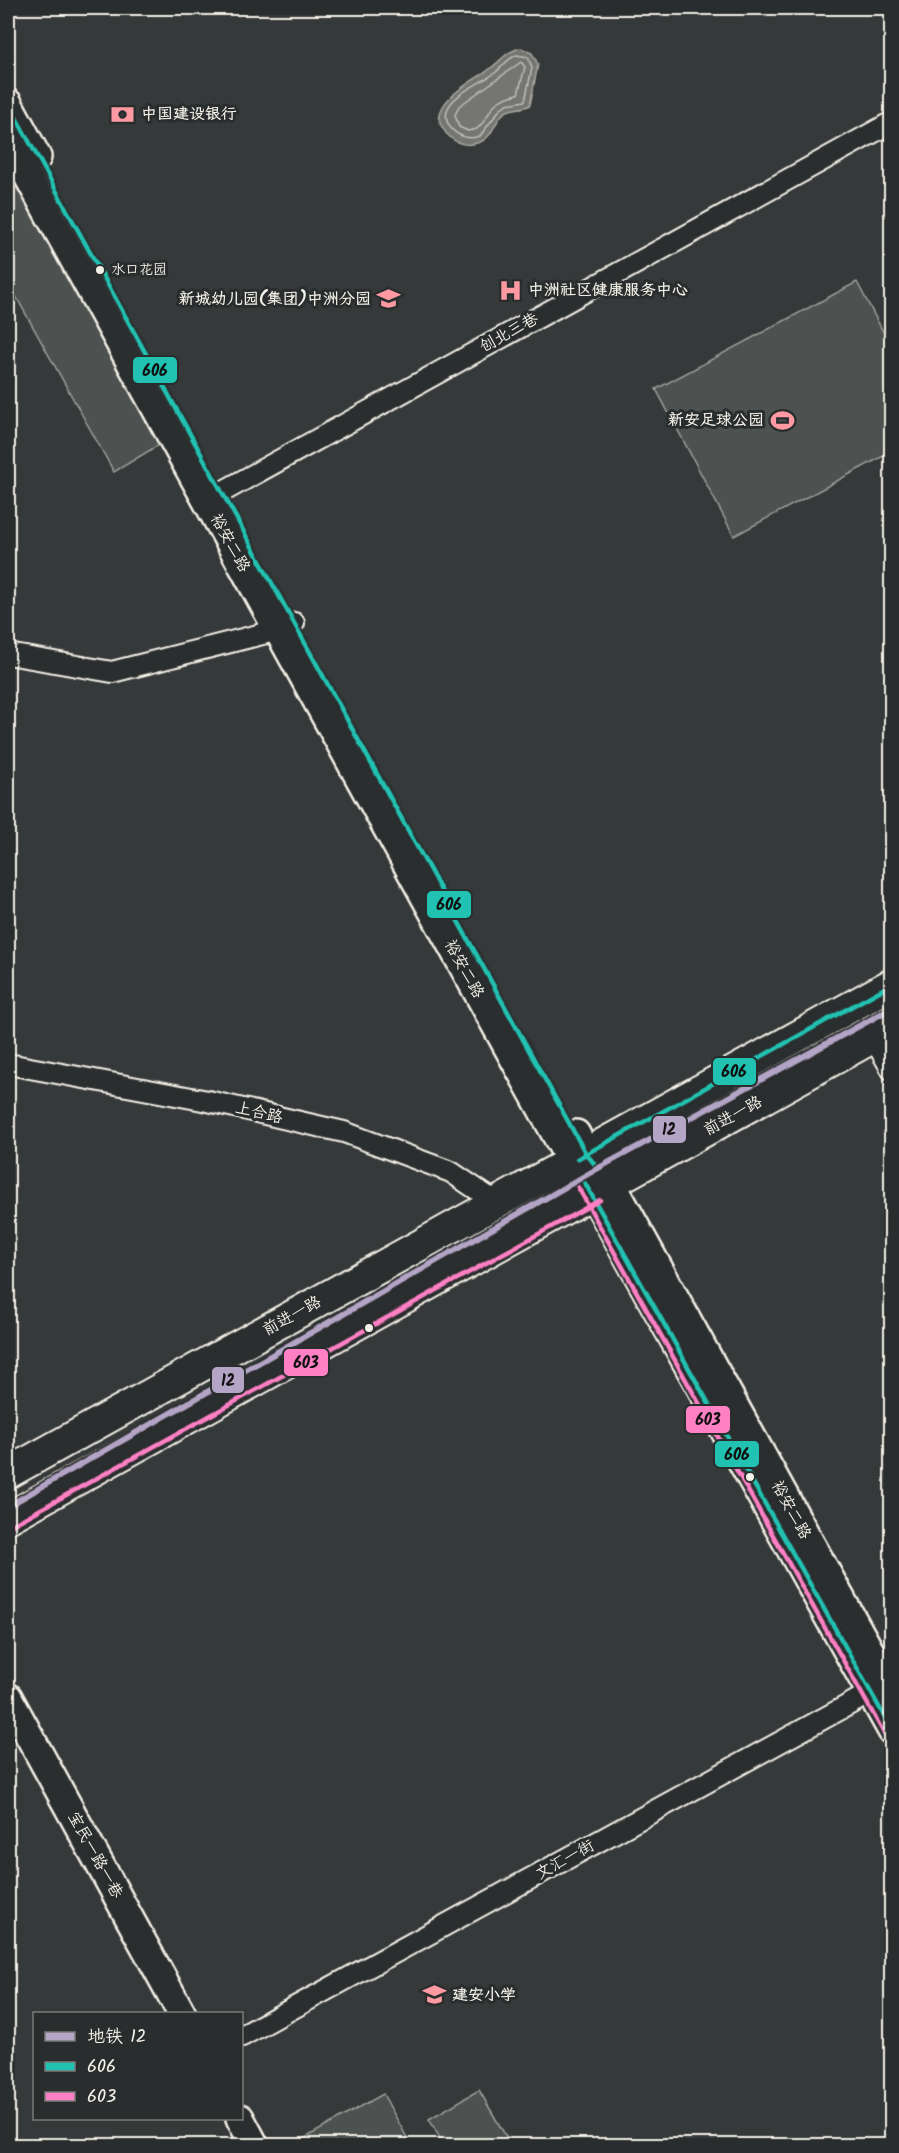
<svg xmlns="http://www.w3.org/2000/svg" width="899" height="2153" font-family="Kalam,'LXGW WenKai TC',sans-serif">
<style>
.green{fill:#4e514f;stroke:#a1a19c;stroke-width:1.5}
.water{fill:#757572;stroke:#a8a7a1;stroke-width:1.5}
.lines{fill:none;stroke-linecap:round;stroke-linejoin:round}
.shore{stroke:#c1bfb9;stroke-width:1.5}
.street-casing{stroke:#f4f1e8;stroke-width:24}
.secondary-casing{stroke:#f4f1e8;stroke-width:32}
.primary-casing{stroke:#f4f1e8;stroke-width:34}
.street{stroke:#2a2d2e;stroke-width:20}
.secondary{stroke:#2a2d2e;stroke-width:27}
.primary{stroke:#2a2d2e;stroke-width:30}
.bus-1-casing{stroke:#2a2d2e;stroke-width:9}
.bus-2-casing{stroke:#2a2d2e;stroke-width:9}
.bus-1{stroke:#21c2b2;stroke-width:4.5}
.bus-2{stroke:#ff80c5;stroke-width:4.5}
.metro-1-casing{stroke:#2a2d2e;stroke-width:10}
.metro-1{stroke:#b4a4c6;stroke-width:6}
.bus-dot{fill:#f4f1e8;stroke:#2a2d2e;stroke-width:2}
.labels{text-anchor:middle;dominant-baseline:central;stroke-width:6;stroke-linejoin:round;paint-order:stroke}
.bus-label{font-size:14px;fill:#f4f1e8;stroke:#2a2d2e;text-anchor:start}
.poi-label{font-size:16px;font-weight:bold;fill:#f4f1e8;stroke:#2a2d2e;text-anchor:start}
.street-label{font-size:16px;fill:#f4f1e8;stroke:#2a2d2e}
.line-badge{stroke:#2a2d2e;stroke-width:2}
.pale-badge-label{font-size:16px;text-anchor:middle;font-weight:bold;fill:#111}
</style>
<rect width="100%" height="100%" fill="#363939"/>
<filter id="ink" filterUnits="userSpaceOnUse"><feTurbulence type="fractalNoise" baseFrequency=".0167" numOctaves="2"/><feDisplacementMap in="SourceGraphic" scale="12" xChannelSelector="R" yChannelSelector="G"/><feConvolveMatrix kernelMatrix="1 2 1 2 8 2 1 2 1" color-interpolation-filters="sRGB"/></filter>
<g filter="url(#ink)">
<!-- green -->
<path class="green" d="M 8,154 L 167,440 L 114,472 L 8,282 Z
M 857,282 L 891,347 L 891,452 L 734,536 L 656,389 Z
M 479,2090 L 511,2145 L 444,2145 L 429,2119 Z
M 383,2094 L 411,2145 L 309,2145 L 305,2138 Z"/>
<!-- water -->
<path class="water" d="M 521,48 L 532,53 L 538,64 L 530,105 C 521,110 512,107 504,113 C 493,123 493,139 477,143 C 468,146 458,144 451,138 C 417,109 468,84 487,71 C 499,63 507,50 521,48 Z"/>
<g class="lines">
<!-- shore -->
<path class="shore" d="M 517,55 L 528,57 L 532,68 L 525,101 L 507,104 L 501,108 L 480,136 C 460,144 435,122 452,102 C 463,89 481,83 495,73 C 502,67 508,58 517,55 Z
M 521,62 L 525,67 L 518,94 C 485,102 496,111 477,129 L 468,131 L 459,127 L 455,115 L 459,106 Z"/>
<defs>
<path id="street" d="M 222,492 L 892,122
M 8,654 L 112,672 L 278,630 L 294,623
M 873,1037 L 892,1070
M 8,1064 L 208,1101 L 344,1132 L 451,1172 L 497,1203
M 242,2036 L 883,1686"/>
<path id="secondary" d="M 8,103 L 37,157
M 8,140 L 571,1162 L 593,1194 L 892,1731
M 576,1134 L 586,1154 L 612,1184 L 892,1691
M 8,1697 L 182,2014
M 240,2118 L 255,2146"/>
<path id="primary" d="M 8,1473 L 892,984
M 8,1518 L 892,1027"/>
</defs>
<!-- street casing -->
<use href="#street" class="street-casing"/>
<!-- secondary casing -->
<use href="#secondary" class="secondary-casing"/>
<!-- primary casing -->
<use href="#primary" class="primary-casing"/>
<!-- street -->
<use href="#street" class="street"/>
<!-- secondary -->
<use href="#secondary" class="secondary"/>
<!-- primary -->
<use href="#primary" class="primary"/>
<defs>
<path id="bus-1" d="M 8,103 L 586,1154 L 599,1169
M 577,1159 L 892,984
M 582,1178 L 892,1730"/>
<path id="bus-2" d="M 575,1182 L 885,1735
M 12,1525 L 600,1200"/>
</defs>
<!-- bus-1 casing -->
<use href="#bus-1" class="bus-1-casing"/>
<!-- bus-2 casing -->
<use href="#bus-2" class="bus-2-casing"/>
<!-- bus-1 -->
<use href="#bus-1" class="bus-1"/>
<!-- bus-2 -->
<use href="#bus-2" class="bus-2"/>
<defs>
<path id="metro-1" d="M 8,1506 L 595,1170 L 892,1008"/>
</defs>
<!-- metro-1 casing -->
<use href="#metro-1" class="metro-1-casing"/>
<!-- metro-1 -->
<use href="#metro-1" class="metro-1"/>
</g>
</g>
<!-- icons -->
<defs>
<symbol id="bank-bare" viewBox="-9 -9 18 18"><path d="M-6-4H6V4H-6ZM0-2.3a2.3 2.3 0 1 0 0 4.6a2.3 2.3 0 1 0 0-4.6Z" fill="#ff9aa2" stroke="#2a2d2e" stroke-width="2.5" paint-order="stroke"/></symbol>
<symbol id="hospital-bare" viewBox="-9 -9 18 18"><path d="M-5-5h3v3.5h4V-5h3V5h-3V1.5h-4V5h-3Z" fill="#ff9aa2" stroke="#2a2d2e" stroke-width="2.5" paint-order="stroke"/></symbol>
<symbol id="school-bare" viewBox="-9 -9 18 18"><path d="M0-5L7-2L0 1L-7-2ZM-4 1L0 2.5L4 1V4Q0 6-4 4Z" fill="#ff9aa2" stroke="#2a2d2e" stroke-width="2.5" paint-order="stroke"/></symbol>
<symbol id="stadium-bare" viewBox="-9 -9 18 18"><path d="M0-5a6.5 5 0 1 0 0 10a6.5 5 0 1 0 0-10ZM-3.5-1.8h7v3.6h-7Z" fill="#ff9aa2" stroke="#2a2d2e" stroke-width="2.5" paint-order="stroke"/></symbol>
</defs>
<g fill-rule="evenodd">
<use href="#bank-bare" x="106" y="98" width="33" height="33"/>
<use href="#hospital-bare" x="494" y="274" width="33" height="33"/>
<use href="#school-bare" x="372" y="282" width="33" height="33"/>
<use href="#stadium-bare" x="766" y="404" width="33" height="33"/>
<use href="#school-bare" x="418" y="1978" width="33" height="33"/>
</g>
<!-- markers -->
<g class="bus-dot">
<circle cx="100" cy="270" r="5"/>
<circle cx="369" cy="1328" r="5"/>
<circle cx="750" cy="1477" r="5"/>
</g>
<g class="labels">
<!-- bus labels -->
<g class="bus-label">
<text x="111" y="270">水口花园</text>
</g>
<!-- poi labels -->
<g class="poi-label">
<text x="141" y="114">中国建设银行</text>
<text x="528" y="290">中洲社区健康服务中心</text>
<text x="371" y="299" text-anchor="end">新城幼儿园(集团)中洲分园</text>
<text x="764" y="420" text-anchor="end">新安足球公园</text>
<text x="452" y="1995">建安小学</text>
</g>
<!-- street labels -->
<g class="street-label">
<text transform="translate(509 333) rotate(-29)">创北三巷</text>
<text transform="translate(230 543) rotate(61)">裕安二路</text>
<text transform="translate(464 969) rotate(61)">裕安二路</text>
<text transform="translate(259 1113) rotate(13)">上合路</text>
<text transform="translate(733 1116) rotate(-29)">前进一路</text>
<text transform="translate(292 1316) rotate(-29)">前进一路</text>
<text transform="translate(791 1510) rotate(61)">裕安二路</text>
<text transform="translate(95 1855) rotate(61)">宝民一路一巷</text>
<text transform="translate(565 1860) rotate(-29)">文汇一街</text>
</g>
</g>
<g class="line-badge">
<rect x="132" y="356" width="46" height="28" rx="6" fill="#21c2b2"/>
<rect x="426" y="890" width="46" height="29" rx="6" fill="#21c2b2"/>
<rect x="712" y="1057" width="45" height="29" rx="6" fill="#21c2b2"/>
<rect x="652" y="1115" width="35" height="29" rx="6" fill="#b4a4c6"/>
<rect x="283" y="1348" width="46" height="29" rx="6" fill="#ff80c5"/>
<rect x="211" y="1366" width="34" height="28" rx="6" fill="#b4a4c6"/>
<rect x="685" y="1405" width="46" height="29" rx="6" fill="#ff80c5"/>
<rect x="714" y="1440" width="46" height="28" rx="6" fill="#21c2b2"/>
</g>
<g class="pale-badge-label">
<text x="155" y="376">606</text>
<text x="449" y="910">606</text>
<text x="734" y="1077">606</text>
<text x="669" y="1135">12</text>
<text x="306" y="1368">603</text>
<text x="228" y="1386">12</text>
<text x="708" y="1425">603</text>
<text x="737" y="1460">606</text>
</g>
<!-- margin -->
<rect width="899" height="2153" fill="none" stroke="#2a2d2e" stroke-width="30"/>
<rect x="15" y="15" width="869" height="2123" fill="none" stroke="#f4f1e8" stroke-width="2" filter="url(#ink)"/>
<!-- legend -->
<rect x="33" y="2012" width="210" height="108" fill="#2a2d2e" stroke="#7b7b78" stroke-width="1.5"/>
<rect x="45" y="2032" width="30" height="9" fill="#b4a4c6" stroke="#7b7b78" stroke-width="1.5"/>
<text x="87" y="2042" font-size="18" fill="#f4f1e8">地铁 12</text>
<rect x="45" y="2062" width="30" height="9" fill="#21c2b2" stroke="#7b7b78" stroke-width="1.5"/>
<text x="87" y="2072" font-size="18" fill="#f4f1e8">606</text>
<rect x="45" y="2092" width="30" height="9" fill="#ff80c5" stroke="#7b7b78" stroke-width="1.5"/>
<text x="87" y="2102" font-size="18" fill="#f4f1e8">603</text>
</svg>
